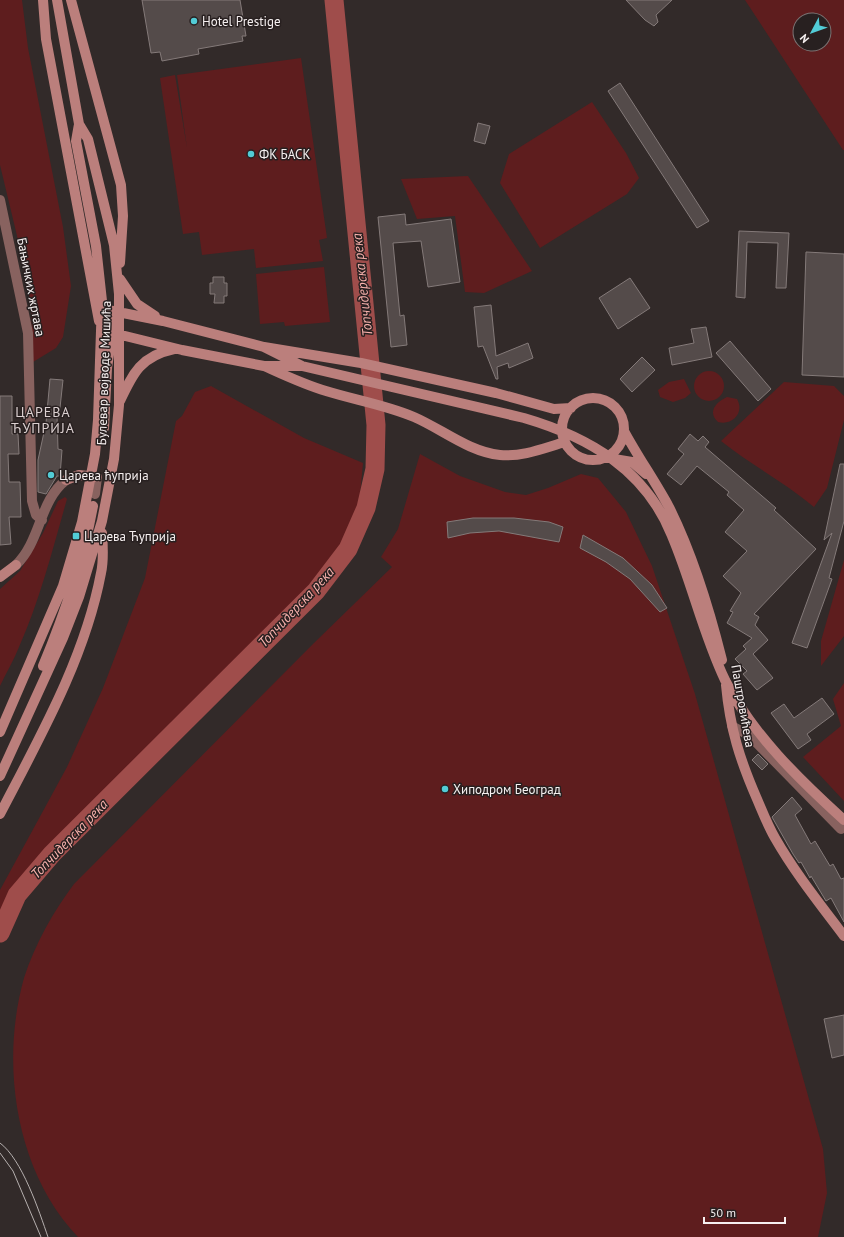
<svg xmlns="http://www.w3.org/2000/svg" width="844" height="1237" font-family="'PT Sans',sans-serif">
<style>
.green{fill:#5e1d1e;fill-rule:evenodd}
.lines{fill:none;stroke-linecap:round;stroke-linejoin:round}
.river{stroke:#9f4d4b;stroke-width:19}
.building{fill:#544b4a;stroke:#847a79}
.street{stroke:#88625f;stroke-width:10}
.secondary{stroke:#bb7f7c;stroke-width:10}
.tram{stroke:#b6b0af;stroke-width:1}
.poi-dot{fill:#52ccd6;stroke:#282020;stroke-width:1.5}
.labels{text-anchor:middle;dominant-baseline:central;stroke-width:3;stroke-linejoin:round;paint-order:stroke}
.poi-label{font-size:13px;fill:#f6f0f0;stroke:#282020;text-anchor:start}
.street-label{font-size:13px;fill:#f6f0f0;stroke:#282020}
.water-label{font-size:14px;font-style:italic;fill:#f9b2ad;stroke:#282020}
.neighbourhood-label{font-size:14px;letter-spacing:1px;fill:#dcd1d1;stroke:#282020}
</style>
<rect width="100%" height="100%" fill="#322a29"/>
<!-- green -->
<path class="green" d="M 0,0 L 22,0 L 28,48 L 63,227 L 71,286 L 63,337 L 56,348 L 33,362 L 31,305 L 19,244 L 0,165 Z
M 745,0 L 844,0 L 844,150 L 843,150 ZM 800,20 L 824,20 L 824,44 L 800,44 Z
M 301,58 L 327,238 L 319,240 L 323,261 L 256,268 L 254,249 L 202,255 L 199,232 L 183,234 L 160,78 L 175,75 L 187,148 L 177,75 Z
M 592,102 L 626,153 L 639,178 L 627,194 L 540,248 L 500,183 L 509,154 Z
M 468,176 L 532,271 L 484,293 L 465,292 L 455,216 L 417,219 L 401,179 Z
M 324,267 L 330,322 L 285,326 L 284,322 L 260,324 L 256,274 Z
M694 386a15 15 0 1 1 30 0a15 15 0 1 1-30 0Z
M 684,379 L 691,393 L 685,398 L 673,402 L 660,397 L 658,390 L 669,382 Z
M 784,382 L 834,386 L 844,396 L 844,420 L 827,488 L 814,507 C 784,482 751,465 721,441 Z
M 211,386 L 304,438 L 363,463 L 357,527 L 284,615 L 164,733 L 25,875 L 14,892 L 0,920 L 0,890 L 67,767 L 103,688 L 145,578 L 176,421 L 182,416 L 195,392 Z
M 727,397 L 737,399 C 745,413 732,426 718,422 C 707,412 716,402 727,397 Z
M 420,454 L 460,476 L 505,492 L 526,495 L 548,488 L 581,474 L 598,478 L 626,512 L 652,566 L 695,694 L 823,1149 L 827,1193 L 818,1237 L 78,1237 C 15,1171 0,1063 24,978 C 35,944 53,912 74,884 L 314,643 L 392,567 L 381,557 L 398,529 Z
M 65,497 L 67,499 C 53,548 40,600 19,647 C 14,660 6,673 0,686 L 0,589 L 20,571 L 43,533 L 58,501 Z
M 844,560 L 844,636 L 821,666 L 821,641 Z
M 844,683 L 844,801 L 803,757 L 841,726 L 833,699 Z"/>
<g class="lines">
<!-- river -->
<path class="river" d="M 0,933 L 17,895 L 52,854 L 316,591 L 348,549 L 366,508 L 375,469 L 376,425 L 334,0"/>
</g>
<!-- building -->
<path class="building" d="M 142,0 L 240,0 L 246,36 L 242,36 L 243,41 L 198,49 L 199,54 L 162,61 L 160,52 L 151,53 Z
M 626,0 L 672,0 L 656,15 L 658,22 L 654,26 L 645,20 Z
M 620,83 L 709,221 L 697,228 L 608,91 Z
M 478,123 L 490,126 L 485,144 L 474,141 Z
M 405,214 L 406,225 L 451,219 L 460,282 L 428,287 L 421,241 L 393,243 L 400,316 L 404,315 L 407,345 L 391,347 L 378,217 Z
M 739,231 L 789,233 L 786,288 L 776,288 L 778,243 L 747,242 L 745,298 L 736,297 Z
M 806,252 L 844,254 L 844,377 L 802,375 Z
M 213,277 L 224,277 L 224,283 L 227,283 L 227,296 L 224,296 L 224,303 L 214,303 L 215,294 L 210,294 L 210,283 L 213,283 Z
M 630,278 L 650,308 L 618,329 L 599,298 Z
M 491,305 L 496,356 L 528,343 L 533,358 L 509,368 L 508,363 L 497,367 L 498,379 L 496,379 L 483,346 L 478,347 L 474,307 Z
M 706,327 L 712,357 L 672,365 L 669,348 L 694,343 L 691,329 Z
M 730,341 L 771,389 L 758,401 L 716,353 Z
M 642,357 L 655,370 L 632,392 L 620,379 Z
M 50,379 L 63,380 L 59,417 L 57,416 L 58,449 L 62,450 L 60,476 L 57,476 L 46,494 L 38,492 L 38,460 L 46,423 Z
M 0,396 L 12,396 L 12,434 L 18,434 L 19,454 L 8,454 L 9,482 L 20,482 L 21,517 L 9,517 L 11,544 L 0,545 Z
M 690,434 L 698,441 L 703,436 L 709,442 L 705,447 L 776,508 L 774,510 L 816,549 L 754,614 L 759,617 L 755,625 L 768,640 L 753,654 L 773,678 L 757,690 L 743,674 L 747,671 L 735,659 L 746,649 L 743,646 L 752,638 L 727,623 L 733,612 L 730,611 L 741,593 L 723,576 L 747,551 L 725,532 L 744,510 L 727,495 L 729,492 L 697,466 L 681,485 L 667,474 L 684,454 L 678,449 Z
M 840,464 L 844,464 L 844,521 L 829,578 L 832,579 L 807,648 L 792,643 L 832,533 L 824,540 Z
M 473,518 L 514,518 L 549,522 L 563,527 L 559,542 L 499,531 L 470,533 L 448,538 L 447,522 Z
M 583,535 L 623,558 L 652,585 L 667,608 L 660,612 L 630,579 L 606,562 L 580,548 Z
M 822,698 L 834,714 L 807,734 L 811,740 L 798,749 L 771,713 L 784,704 L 794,718 Z
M 758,754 L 768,764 L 762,770 L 752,760 Z
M 792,797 L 802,809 L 795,815 L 811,844 L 815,841 L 830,866 L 833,864 L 841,879 L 844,878 L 844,922 L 831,898 L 826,901 L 811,876 L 810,878 L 801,862 L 799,863 L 793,854 L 772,817 Z
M 844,1015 L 844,1055 L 832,1058 L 824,1019 Z"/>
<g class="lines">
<!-- street -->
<path class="street" d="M 0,200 L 28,333 L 32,501 L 36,515 L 42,520
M 95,494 L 97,477
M 16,565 C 41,541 39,501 66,480
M 732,726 L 750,736 L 841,829"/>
<!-- secondary -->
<path class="secondary" d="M 43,0 L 46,39 L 99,321
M 71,0 L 121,185 L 123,216 L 120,263
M 120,279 L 137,304 L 155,316
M 103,309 L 163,321 L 264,347 L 361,363 L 496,393 L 554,409 L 571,408
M 113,333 L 182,350 L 264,366 L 300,366
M 264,347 L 302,366 L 524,418 C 589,437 646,470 672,536 C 692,583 703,634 725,680 C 751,733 801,781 844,820
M 264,366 C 284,375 305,385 326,391 C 355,400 386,405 414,417 C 442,429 469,452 500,455 C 523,457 544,448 565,442
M562 429a31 31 0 1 1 62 0a31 31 0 1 1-62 0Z
M 120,401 C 133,373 141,356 174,349
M 104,428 L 107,368 L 114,321
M 624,431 C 638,457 655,481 669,507 C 693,555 709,608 722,660
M 614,459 L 632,462 L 646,474
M 66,480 L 79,475 L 97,477
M 0,577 L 16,565
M 43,666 C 65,613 83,561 93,506
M 726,685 C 730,729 740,760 757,799 C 763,813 768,826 775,838 C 795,873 820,904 844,936
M 0,732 L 63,586 L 82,522 L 95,454 L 98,420 L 102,301 L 96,246 L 76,141 L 79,124
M 0,776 L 63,638 L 79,597 L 102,521 L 114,459 L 119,405 L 119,294 L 114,245 L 88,139 L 79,124 L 57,0
M 0,814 C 40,737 85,658 101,573 C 104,560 103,546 102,533"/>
<!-- tram -->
<path class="tram" d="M 0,1143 C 22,1159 39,1211 48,1237
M 0,1153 L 13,1171 L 41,1237"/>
</g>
<!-- markers -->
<g class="poi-dot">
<circle cx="194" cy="21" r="4"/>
<circle cx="251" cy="154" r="4"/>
<circle cx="51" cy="475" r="4"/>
<rect x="72" y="532" width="8" height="8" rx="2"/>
<circle cx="445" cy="789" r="4"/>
</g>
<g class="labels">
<!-- poi labels -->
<g class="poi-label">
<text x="202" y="21">Hotel Prestige</text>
<text x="259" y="154">ФК БАСК</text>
<text x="59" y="475">Царева ћуприја</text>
<text x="84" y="536">Царева Ћуприја</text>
<text x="453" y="789">Хиподром Београд</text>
</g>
<!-- street labels -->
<g class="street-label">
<text transform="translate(31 287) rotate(79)">Бањичких жртава</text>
<text transform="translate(104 373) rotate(-88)">Булевар војводе Мишића</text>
<text transform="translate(743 706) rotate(80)">Паштровићева</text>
</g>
<!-- water labels -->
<g class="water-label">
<text transform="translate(362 285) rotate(-96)">Топчидерска река</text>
<text transform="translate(296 607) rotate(-47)">Топчидерска река</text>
<text transform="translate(69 839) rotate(-46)">Топчидерска река</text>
</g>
<!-- neighbourhood labels -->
<g class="neighbourhood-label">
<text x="43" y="412">ЦАРЕВА<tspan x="43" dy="16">ЋУПРИЈА</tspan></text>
</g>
</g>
<!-- north arrow -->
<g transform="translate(812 32) rotate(229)"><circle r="19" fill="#282020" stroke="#7a7373"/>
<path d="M0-3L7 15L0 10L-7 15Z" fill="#52ccd6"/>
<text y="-6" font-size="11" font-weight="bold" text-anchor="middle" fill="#f6f0f0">N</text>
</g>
<!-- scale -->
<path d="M704 1217v6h81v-6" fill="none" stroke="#f6f0f0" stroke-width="2"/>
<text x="710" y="1217" font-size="12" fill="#f6f0f0" stroke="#282020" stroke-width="3" paint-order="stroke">50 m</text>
</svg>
